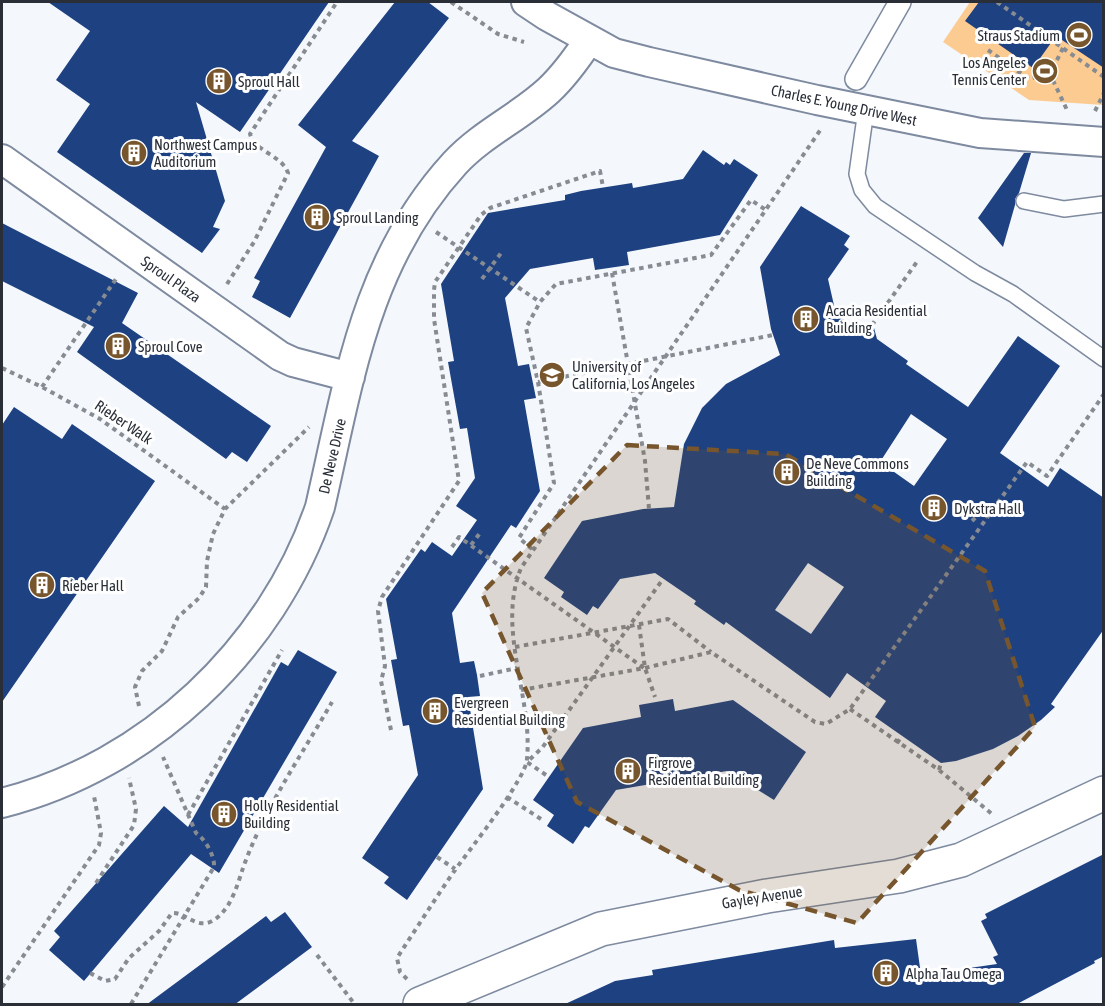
<svg xmlns="http://www.w3.org/2000/svg" width="1105" height="1006" font-family="'Asap Condensed',sans-serif">
<style>
.green{fill:#fccb92}
.building{fill:#1d4181;fill-rule:evenodd}
.lines{fill:none;stroke-linecap:round;stroke-linejoin:round}
.service-casing{stroke:#7e8a9f;stroke-width:18}
.pedestrian-casing{stroke:#7e8a9f;stroke-width:24}
.minor-casing{stroke:#7e8a9f;stroke-width:32}
.tertiary-casing{stroke:#7e8a9f;stroke-width:36}
.path{stroke:#878b92;stroke-width:4;stroke-dasharray:4.5 4.5;stroke-linecap:butt}
.service{stroke:#fff;stroke-width:15}
.pedestrian{stroke:#fff;stroke-width:21}
.minor{stroke:#fff;stroke-width:28}
.tertiary{stroke:#fff;stroke-width:33}
.path-bridge{stroke:#878b92;stroke-width:4;stroke-dasharray:4.5 4.5;stroke-linecap:butt}
.marked{fill:#77562d;fill-opacity:0.2;stroke:#77562d;stroke-width:4.5;stroke-dasharray:12 8;stroke-linejoin:round}
.labels{text-anchor:middle;dominant-baseline:central;stroke-width:6;stroke-linejoin:round;paint-order:stroke}
.poi-label{font-size:15px;fill:#292e37;stroke:#fff;text-anchor:start}
.street-label{font-size:15px;fill:#292e37;stroke:#fff}
</style>
<rect width="100%" height="100%" fill="#f4f7fb"/>
<!-- green -->
<path class="green" d="M 970,2 L 1103,2 L 1103,105 L 1029,100 L 943,42 Z"/>
<!-- building -->
<path class="building" d="M 48,2 L 329,2 L 240,132 L 196,102 L 225,201 L 213,227 L 220,229 L 202,253 L 57,152 L 90,104 L 56,80 L 90,31 Z
M 395,2 L 428,2 L 449,18 L 352,141 L 379,156 L 290,318 L 252,297 L 260,281 L 254,278 L 326,147 L 298,125 Z
M 979,2 L 1104,2 L 1104,68 L 1056,36 L 1033,68 L 965,21 Z
M 703,150 L 724,165 L 726,162 L 730,165 L 734,159 L 758,175 L 720,235 L 627,252 L 629,265 L 595,270 L 593,258 L 530,269 L 505,298 L 518,366 L 529,364 L 536,398 L 524,400 L 540,491 L 516,528 L 511,525 L 452,613 L 460,663 L 474,661 L 477,675 L 480,696 L 468,697 L 483,789 L 407,900 L 384,883 L 389,877 L 362,858 L 418,775 L 409,725 L 403,726 L 391,660 L 397,659 L 386,599 L 421,549 L 425,552 L 432,542 L 452,556 L 477,520 L 456,506 L 475,478 L 467,428 L 460,429 L 448,362 L 454,361 L 441,284 L 488,213 L 565,200 L 565,195 L 581,191 L 632,183 L 633,188 L 683,179 Z
M 1024,153 L 1031,153 L 1019,193 L 1015,199 L 1015,205 L 1003,247 L 978,218 Z
M 801,206 L 850,236 L 844,245 L 849,249 L 828,279 L 836,314 L 852,325 L 864,323 L 874,328 L 877,339 L 908,361 L 906,364 L 968,407 L 1018,336 L 1060,366 L 1000,453 L 1048,487 L 1060,468 L 1104,498 L 1104,629 L 1051,704 L 1055,707 L 1041,720 L 1018,736 L 993,749 L 956,761 L 941,763 L 875,717 L 886,701 L 847,673 L 830,698 L 726,622 L 724,625 L 694,604 L 696,601 L 655,573 L 620,579 L 598,609 L 593,606 L 587,615 L 561,597 L 564,592 L 544,578 L 582,521 L 643,509 L 674,507 L 684,444 L 702,408 L 726,384 L 780,355 L 771,329 L 760,267 ZM 911,414 L 947,439 L 914,486 L 880,462 ZM 808,563 L 844,587 L 811,634 L 775,610 Z
M 2,223 L 138,293 L 122,323 L 271,426 L 247,462 L 232,452 L 226,459 L 77,352 L 94,327 L 2,281 Z
M 14,407 L 62,439 L 72,424 L 155,481 L 2,702 L 2,425 Z
M 298,650 L 337,672 L 219,873 L 191,854 L 84,981 L 49,950 L 60,937 L 54,931 L 164,806 L 188,827 L 281,662 L 288,666 Z
M 673,699 L 675,711 L 733,700 L 806,752 L 774,800 L 727,771 L 616,790 L 589,828 L 585,826 L 573,844 L 547,826 L 554,815 L 533,800 L 583,728 L 641,717 L 639,705 Z
M 1104,854 L 1104,956 L 1094,961 L 1095,963 L 1015,1005 L 563,1005 L 615,981 L 653,975 L 652,970 L 834,940 L 835,948 L 916,939 L 921,975 L 997,964 L 993,957 L 998,955 L 981,921 L 987,918 L 985,914 Z
M 285,912 L 312,947 L 234,1005 L 146,1005 L 266,916 L 271,922 Z"/>
<g class="lines">
<defs>
<path id="service" d="M 866,110 L 857,174 L 862,190 L 875,206 L 975,273 L 1013,294 L 1104,359
M 1024,201 L 1064,209 L 1104,204"/>
<path id="pedestrian" d="M 856,79 L 900,2"/>
<path id="minor" d="M 526,2 L 547,16 L 614,53 L 649,62 L 817,100 L 980,133 L 1104,142
M 2,159 L 280,356 L 293,362 L 350,377
M 2,803 C 148,766 272,649 320,507 C 349,381 365,261 455,163 C 483,133 520,117 549,90 C 565,75 577,58 589,40"/>
<path id="tertiary" d="M 420,1004 L 601,929 L 767,896 L 899,876 L 961,860 L 1104,793"/>
</defs>
<!-- service casing -->
<use href="#service" class="service-casing"/>
<!-- pedestrian casing -->
<use href="#pedestrian" class="pedestrian-casing"/>
<!-- minor casing -->
<use href="#minor" class="minor-casing"/>
<!-- tertiary casing -->
<use href="#tertiary" class="tertiary-casing"/>
<!-- path -->
<path class="path" d="M 451,2 L 498,34 L 524,42
M 997,2 L 1104,77
M 1063,48 L 1050,74 L 1067,110
M 988,50 L 1029,79 L 1050,74
M 1095,111 L 1104,93
M 436,232 L 540,302
M 612,273 L 645,461 L 649,509
M 227,284 L 254,242 L 288,173 C 282,155 255,152 250,134 L 337,2
M 872,325 L 919,259
M 2,368 L 42,387 L 100,419 L 225,509
M 538,382 L 773,335
M 42,387 L 118,276
M 972,521 L 981,512 L 988,517
M 471,545 L 480,533
M 452,547 L 459,537 L 644,668
M 532,549 L 519,538 L 554,483 L 538,382 L 526,328 L 540,302 L 556,284 L 711,255 L 751,200 L 766,210
M 639,625 L 645,668 L 655,697
M 515,647 L 668,619 L 711,652
M 480,676 L 517,668
M 521,690 L 645,668 L 711,652 L 815,722 L 826,724 L 850,709 L 1027,462 L 1047,476 L 1104,394
M 139,706 L 135,687 L 142,671 L 162,651 L 178,617 L 199,598 L 206,587 L 207,561 L 213,534 L 225,509 L 309,427
M 850,709 L 939,770 L 992,814
M 391,730 L 381,681 L 385,666 L 378,611 L 382,597 L 459,481 L 434,319 L 434,290 L 435,282 L 481,215 L 490,208 L 600,171 L 603,187
M 897,743 L 902,736
M 939,770 L 941,763
M 546,775 L 527,762 L 542,748 L 663,579
M 507,797 L 544,821
M 188,815 L 282,650
M 437,857 L 455,869
M 96,883 L 134,825 L 136,809 L 129,778
M 317,955 L 353,1002
M 90,973 L 105,981 L 115,979 L 129,958 L 159,931 L 172,913 C 185,912 195,928 210,922 C 230,913 237,886 243,868 C 264,809 301,756 332,702
M 407,979 L 400,972 L 397,958 C 416,929 435,899 455,870 C 470,849 526,779 527,759 C 533,696 496,630 521,568 L 821,129
M 2,987 L 99,845 L 101,833 L 94,796
M 131,1004 L 214,867 C 215,856 205,839 196,833 L 163,757"/>
<!-- service -->
<use href="#service" class="service"/>
<!-- pedestrian -->
<use href="#pedestrian" class="pedestrian"/>
<!-- minor -->
<use href="#minor" class="minor"/>
<!-- tertiary -->
<use href="#tertiary" class="tertiary"/>
<!-- path-bridge -->
<path class="path-bridge" d="M 482,279 L 501,253"/>
</g>
<!-- marked area -->
<path class="marked" d="M 627,445 L 785,454 L 985,571 L 1035,727 L 857,923 L 739,890 L 577,802 L 482,593 Z"/>
<!-- icons -->
<defs>
<symbol id="stadium-disc" viewBox="-11 -11 22 22"><circle r="9.5" fill="#77562d" stroke="#fff"/><path d="M0-5a6.5 5 0 1 0 0 10a6.5 5 0 1 0 0-10ZM-3.5-1.8h7v3.6h-7Z" fill="#fff"/></symbol>
<symbol id="building-disc" viewBox="-11 -11 22 22"><circle r="9.5" fill="#77562d" stroke="#fff"/><path d="M-4-6H4V6H1V3H-1V6H-4ZM-2.5-4.3h1.7v1.8h-1.7ZM.8-4.3h1.7v1.8H.8ZM-2.5-1h1.7V.8h-1.7ZM.8-1h1.7V.8H.8Z" fill="#fff"/></symbol>
<symbol id="university-disc" viewBox="-11 -11 22 22"><circle r="9.5" fill="#77562d" stroke="#fff"/><path d="M0-5L7-2L0 1L-7-2ZM-4 1L0 2.5L4 1V4Q0 6-4 4Z" fill="#fff"/></symbol>
</defs>
<g fill-rule="evenodd">
<use href="#stadium-disc" x="1064" y="20" width="30" height="30"/>
<use href="#stadium-disc" x="1030" y="56" width="30" height="30"/>
<use href="#building-disc" x="204" y="66" width="30" height="30"/>
<use href="#building-disc" x="119" y="138" width="30" height="30"/>
<use href="#building-disc" x="302" y="202" width="30" height="30"/>
<use href="#building-disc" x="791" y="304" width="30" height="30"/>
<use href="#building-disc" x="103" y="331" width="30" height="30"/>
<use href="#university-disc" x="537" y="360" width="30" height="30"/>
<use href="#building-disc" x="772" y="457" width="30" height="30"/>
<use href="#building-disc" x="919" y="493" width="30" height="30"/>
<use href="#building-disc" x="27" y="570" width="30" height="30"/>
<use href="#building-disc" x="420" y="696" width="30" height="30"/>
<use href="#building-disc" x="613" y="756" width="30" height="30"/>
<use href="#building-disc" x="209" y="799" width="30" height="30"/>
<use href="#building-disc" x="871" y="958" width="30" height="30"/>
</g>
<g class="labels">
<!-- poi labels -->
<g class="poi-label">
<text x="1060" y="35" text-anchor="end">Straus Stadium</text>
<text x="1026" y="62" text-anchor="end">Los Angeles<tspan x="1026" dy="17">Tennis Center</tspan></text>
<text x="238" y="81">Sproul Hall</text>
<text x="154" y="144">Northwest Campus<tspan x="154" dy="17">Auditorium</tspan></text>
<text x="336" y="217">Sproul Landing</text>
<text x="826" y="310">Acacia Residential<tspan x="826" dy="17">Building</tspan></text>
<text x="138" y="346">Sproul Cove</text>
<text x="572" y="366">University of<tspan x="572" dy="17">California, Los Angeles</tspan></text>
<text x="806" y="463">De Neve Commons<tspan x="806" dy="17">Building</tspan></text>
<text x="954" y="508">Dykstra Hall</text>
<text x="62" y="585">Rieber Hall</text>
<text x="454" y="702">Evergreen<tspan x="454" dy="17">Residential Building</tspan></text>
<text x="648" y="762">Firgrove<tspan x="648" dy="17">Residential Building</tspan></text>
<text x="244" y="805">Holly Residential<tspan x="244" dy="17">Building</tspan></text>
<text x="906" y="973">Alpha Tau Omega</text>
</g>
<!-- street labels -->
<g class="street-label">
<text transform="translate(844 105) rotate(12)">Charles E. Young Drive West</text>
<text transform="translate(171 279) rotate(35)">Sproul Plaza</text>
<text transform="translate(124 422) rotate(34)">Rieber Walk</text>
<text transform="translate(332 456) rotate(-77)">De Neve Drive</text>
<text transform="translate(762 897) rotate(-9)">Gayley Avenue</text>
</g>
</g>
<!-- border -->
<rect width="1105" height="1006" fill="none" stroke="#292e37" stroke-width="6"/>
</svg>
